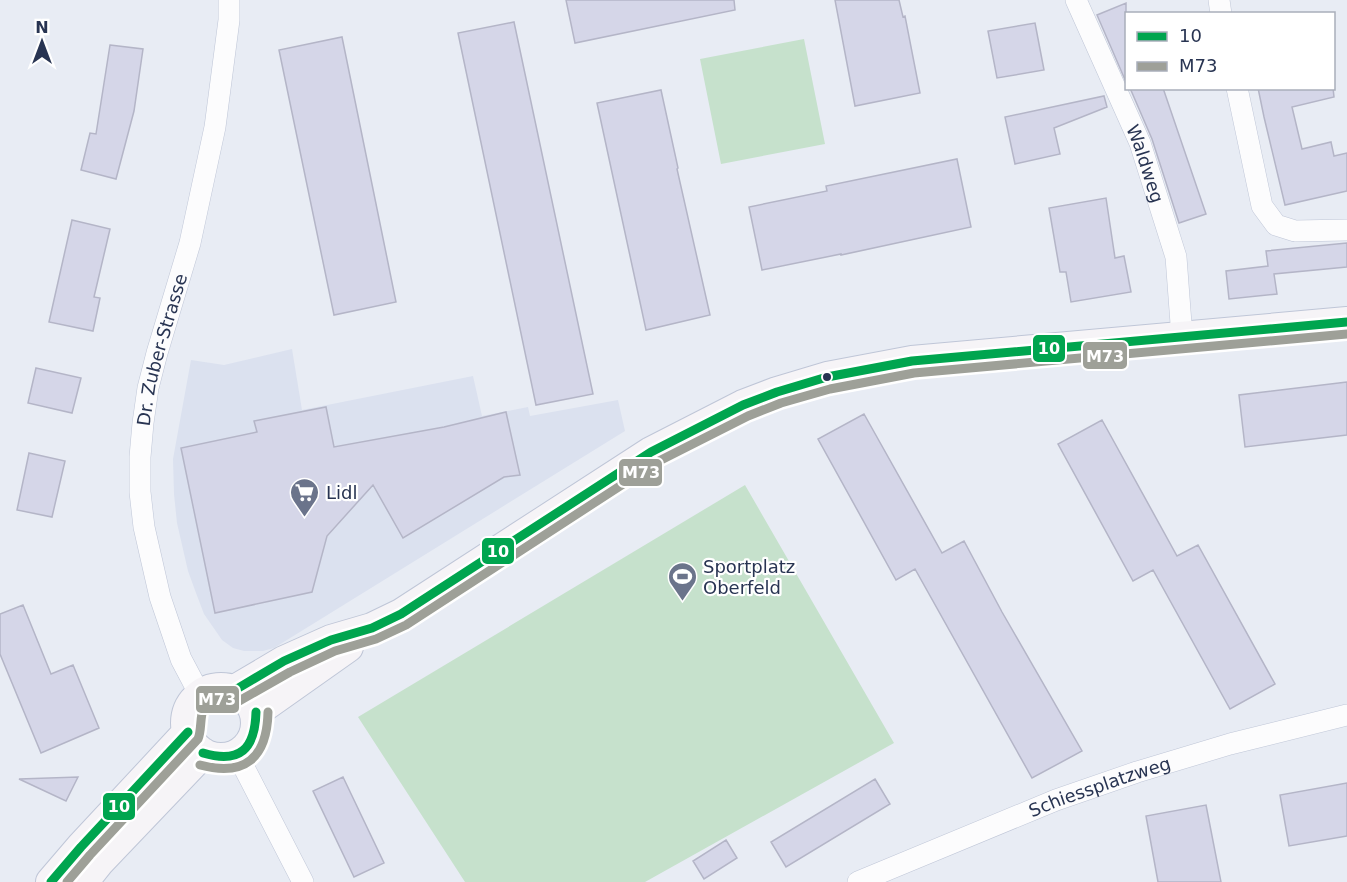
<svg xmlns="http://www.w3.org/2000/svg" width="1347" height="882" font-family="'DejaVu Sans',sans-serif">
<style>
.built{fill:#dbe1ef}
.green{fill:#c6e1cc}
.building{fill:#d5d6e8;stroke:#b4b5c7;stroke-width:1.5}
.lines{fill:none;stroke-linecap:round;stroke-linejoin:round}
.minor-casing{stroke:#bfc6d7;stroke-width:22}
.secondary-casing{stroke:#bfc6d7;stroke-width:32}
.minor{stroke:#fcfcfd;stroke-width:21}
.secondary{stroke:#f6f4f7;stroke-width:30}
.bus-1-casing{stroke:#fff;stroke-width:14}
.bus-2-casing{stroke:#fff;stroke-width:14}
.bus-1{stroke:#00a54f;stroke-width:9}
.bus-2{stroke:#9ea098;stroke-width:9}
.bus-dot{fill:#283452;stroke:#fff;stroke-width:2}
.labels{text-anchor:middle;dominant-baseline:central;stroke-width:4.5;stroke-linejoin:round;paint-order:stroke}
.street-label{font-size:18px;fill:#283452;stroke:#fff}
.poi-label{font-size:18px;fill:#283452;stroke:#fff;text-anchor:start}
.line-badge{stroke:#fff;stroke-width:2}
.badge-label{font-size:16px;text-anchor:middle;font-weight:bold;fill:#fff}
</style>
<rect width="100%" height="100%" fill="#e8ecf4"/>
<!-- built -->
<path class="built" d="M 292,349 L 302,410 L 473,376 L 482,416 L 528,407 L 530,416 L 618,400 L 625,431 L 274,648 L 263,651 L 244,651 L 233,648 L 222,640 L 204,614 L 196,593 L 188,571 L 177,523 L 174,494 L 173,459 L 191,360 L 224,365 Z"/>
<!-- green -->
<path class="green" d="M 804,39 L 825,144 L 721,164 L 700,59 Z
M 745,485 L 894,743 L 645,882 L 465,882 L 358,717 Z"/>
<!-- building -->
<path class="building" d="M 566,0 L 734,0 L 735,10 L 575,43 Z
M 835,0 L 899,0 L 903,17 L 905,16 L 920,93 L 855,106 Z
M 1126,3 L 1126,82 L 1097,15 Z
M 514,22 L 593,394 L 536,405 L 458,33 Z
M 1035,23 L 1044,70 L 997,78 L 988,31 Z
M 342,37 L 396,302 L 334,315 L 279,50 Z
M 110,45 L 143,49 L 134,111 L 116,179 L 81,170 L 90,133 L 96,134 Z
M 1130,88 L 1163,88 L 1206,214 L 1179,223 L 1152,139 Z
M 1258,88 L 1333,88 L 1334,97 L 1292,107 L 1302,149 L 1331,142 L 1334,156 L 1347,153 L 1347,191 L 1285,205 L 1264,117 Z
M 661,90 L 678,168 L 677,169 L 710,315 L 646,330 L 597,103 Z
M 1104,96 L 1107,107 L 1054,128 L 1060,154 L 1015,164 L 1005,117 Z
M 957,159 L 971,227 L 841,255 L 841,254 L 762,270 L 749,207 L 827,191 L 826,186 Z
M 1106,198 L 1115,258 L 1124,256 L 1131,292 L 1071,302 L 1066,272 L 1060,272 L 1049,208 Z
M 72,220 L 110,229 L 94,297 L 100,298 L 93,331 L 49,322 Z
M 1347,243 L 1347,267 L 1274,274 L 1277,294 L 1229,299 L 1226,271 L 1268,266 L 1266,251 Z
M 36,368 L 81,378 L 72,413 L 28,403 Z
M 1347,382 L 1347,435 L 1245,447 L 1239,395 Z
M 326,407 L 334,447 L 444,427 L 506,412 L 520,475 L 504,477 L 403,538 L 373,485 L 327,536 L 312,592 L 215,613 L 181,448 L 257,432 L 254,421 Z
M 864,414 L 942,553 L 964,541 L 1002,612 L 1082,751 L 1032,778 L 915,569 L 896,580 L 818,439 Z
M 1102,420 L 1177,556 L 1198,545 L 1275,684 L 1230,709 L 1153,570 L 1133,581 L 1058,444 Z
M 29,453 L 65,461 L 52,517 L 17,510 Z
M 23,605 L 51,674 L 73,665 L 99,728 L 41,753 L 0,654 L 0,614 Z
M 78,777 L 66,801 L 19,779 Z
M 343,777 L 384,863 L 354,877 L 313,791 Z
M 875,779 L 890,804 L 786,867 L 771,842 Z
M 1347,783 L 1347,836 L 1289,846 L 1280,795 Z
M 1206,805 L 1221,882 L 1158,882 L 1146,816 Z
M 726,840 L 737,858 L 704,879 L 693,861 Z"/>
<g class="lines">
<defs>
<g id="minor">
<path id="s1" d="M 1076,0 L 1140,143 L 1176,257 L 1182,337"/>
<path d="M 1219,0 L 1221,14"/>
<path d="M 1237,88 L 1262,206 L 1276,225 L 1295,231 L 1347,230"/>
<path id="s2" d="M 200,695 L 181,659 L 160,597 L 144,527 L 140,492 L 140,457 L 143,423 L 148,388 L 157,353 L 190,243 L 215,127 L 229,20 L 229,0"/>
<path d="M 237,754 L 303,882"/>
<path id="s3" d="M 858,882 L 1056,800 L 1137,772 L 1230,744 L 1347,715"/>
</g>
<path id="secondary" d="M186 723a35 35 0 1 1 70 0a35 35 0 1 1-70 0Z
M 235,690 L 284,661 L 331,640 L 372,628 L 401,614 L 651,452 L 743,405 L 777,392 L 827,377 L 912,361 L 1347,322
M 256,712 L 348,647
M 51,882 L 81,847 L 188,732
M 83,882 L 99,862 L 203,753"/>
</defs>
<!-- minor casing -->
<use href="#minor" class="minor-casing"/>
<!-- secondary casing -->
<use href="#secondary" class="secondary-casing"/>
<!-- minor -->
<use href="#minor" class="minor"/>
<!-- secondary -->
<use href="#secondary" class="secondary"/>
<defs>
<path id="bus-1" d="M 235,690 L 284,661 L 331,640 L 372,628 L 401,614 L 651,452 L 743,405 L 777,392 L 827,377 L 912,361 L 1347,322
M 203,753 C 240,764 255,749 256,712
M 51,882 L 81,847 L 188,732"/>
<path id="bus-2" d="M 200,765 C 245,777 267,758 268,712
M 67,882 L 90,855 L 198,739 C 204,726 195,700 219,699 C 226,699 232,702 239,701 L 290,672 L 335,651 L 376,639 L 406,625 L 657,462 L 748,416 L 781,403 L 830,389 L 914,373 L 1347,334"/>
</defs>
<!-- bus-1 casing -->
<use href="#bus-1" class="bus-1-casing"/>
<!-- bus-2 casing -->
<use href="#bus-2" class="bus-2-casing"/>
<!-- bus-1 -->
<use href="#bus-1" class="bus-1"/>
<!-- bus-2 -->
<use href="#bus-2" class="bus-2"/>
</g>
<!-- icons -->
<defs>
<symbol id="supermarket-pin" viewBox="-11 -11 22 30"><path d="M0 17L-7.5 6A9.5 9.5 0 1 1 7.5 6Z" fill="#6b748b" stroke="#fff"/><path d="M-6-5.5h2.5l.6 2H6L4.5 2H-2.5L-4.4-4H-6ZM-1.5 3.2a1.3 1.3 0 1 0 .1 0ZM3 3.2a1.3 1.3 0 1 0 .1 0Z" fill="#fff"/></symbol>
<symbol id="stadium-pin" viewBox="-11 -11 22 30"><path d="M0 17L-7.5 6A9.5 9.5 0 1 1 7.5 6Z" fill="#6b748b" stroke="#fff"/><path d="M0-5a6.5 5 0 1 0 0 10a6.5 5 0 1 0 0-10ZM-3.5-1.8h7v3.6h-7Z" fill="#fff"/></symbol>
</defs>
<g fill-rule="evenodd">
<use href="#supermarket-pin" x="288" y="476" width="33" height="45"/>
<use href="#stadium-pin" x="666" y="560" width="33" height="45"/>
</g>
<!-- markers -->
<circle class="bus-dot" cx="827" cy="377" r="5"/>
<g class="labels">
<!-- street labels -->
<g class="street-label">
<text stroke="none"><textPath href="#s1" startOffset="178">Waldweg</textPath></text>
<text stroke="none"><textPath href="#s2" startOffset="358">Dr. Zuber-Strasse</textPath></text>
<text stroke="none"><textPath href="#s3" startOffset="260">Schiessplatzweg</textPath></text>
</g>
<!-- poi labels -->
<g class="poi-label">
<text x="326" y="492">Lidl</text>
<text x="703" y="566">Sportplatz<tspan x="703" dy="21">Oberfeld</tspan></text>
</g>
</g>
<g class="line-badge">
<rect x="1032" y="334" width="34" height="29" rx="6" fill="#00a54f"/>
<rect x="1082" y="341" width="46" height="29" rx="6" fill="#9ea098"/>
<rect x="618" y="458" width="45" height="29" rx="6" fill="#9ea098"/>
<rect x="481" y="537" width="34" height="28" rx="6" fill="#00a54f"/>
<rect x="195" y="685" width="45" height="29" rx="6" fill="#9ea098"/>
<rect x="102" y="792" width="34" height="29" rx="6" fill="#00a54f"/>
</g>
<g class="badge-label">
<text x="1049" y="354">10</text>
<text x="1105" y="362">M73</text>
<text x="641" y="478">M73</text>
<text x="498" y="557">10</text>
<text x="217" y="705">M73</text>
<text x="119" y="812">10</text>
</g>
<!-- legend -->
<rect x="1125" y="12" width="210" height="78" fill="#ffffff" stroke="#a9aeba" stroke-width="1.5"/>
<rect x="1137" y="32" width="30" height="9" fill="#00a54f" stroke="#a9aeba" stroke-width="1.5"/>
<text x="1179" y="42" font-size="18" fill="#283452">10</text>
<rect x="1137" y="62" width="30" height="9" fill="#9ea098" stroke="#a9aeba" stroke-width="1.5"/>
<text x="1179" y="72" font-size="18" fill="#283452">M73</text>
<!-- north arrow -->
<g transform="translate(42 42)" stroke="#ffffff" stroke-width="4.5" paint-order="stroke">
<path d="M0-4.5L10 22L0 15L-10 22Z" fill="#283452"/>
<text y="-9" font-size="16" font-weight="bold" text-anchor="middle" fill="#283452">N</text>
</g>
</svg>
